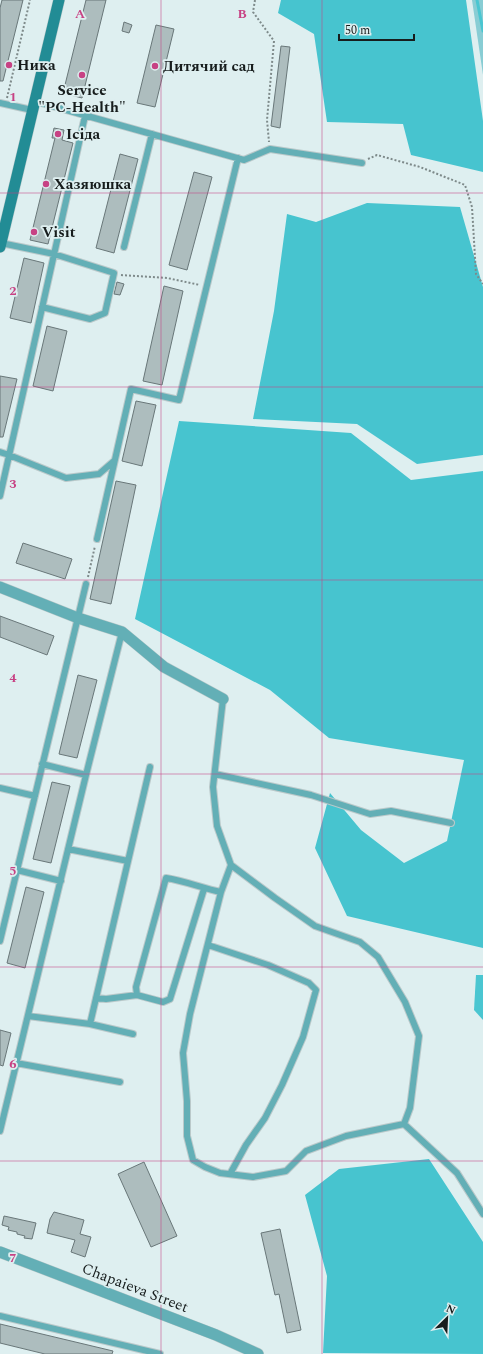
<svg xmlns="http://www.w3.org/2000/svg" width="483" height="1354" font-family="Spectral,serif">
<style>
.green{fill:#88cdd4}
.forest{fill:#47c4cf}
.water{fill:#4ac6d1}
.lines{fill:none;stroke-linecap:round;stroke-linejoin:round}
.stream{stroke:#4ac6d1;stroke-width:3}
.building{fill:#adbdbe;stroke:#697779}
.service-casing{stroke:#bac9ca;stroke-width:8}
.minor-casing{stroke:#bac9ca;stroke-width:12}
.tertiary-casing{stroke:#bac9ca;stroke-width:12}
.secondary-casing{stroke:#bac9ca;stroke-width:12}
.path{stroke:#7e8a8a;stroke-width:2;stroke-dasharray:2 2;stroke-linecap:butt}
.service{stroke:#63afb6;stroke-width:6}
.minor{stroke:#63afb6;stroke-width:11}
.tertiary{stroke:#63afb6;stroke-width:11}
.secondary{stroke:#228c95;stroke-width:11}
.grid{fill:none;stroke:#c74284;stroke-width:1;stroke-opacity:0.55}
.poi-dot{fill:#c74284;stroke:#deeff0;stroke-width:1.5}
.labels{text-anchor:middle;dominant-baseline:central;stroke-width:3.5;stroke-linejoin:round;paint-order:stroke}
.poi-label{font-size:15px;font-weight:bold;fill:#171d1d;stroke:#deeff0;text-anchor:start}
.street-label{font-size:15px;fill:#171d1d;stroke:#deeff0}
.grid-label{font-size:13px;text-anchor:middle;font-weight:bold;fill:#c74284;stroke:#deeff0;stroke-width:3.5;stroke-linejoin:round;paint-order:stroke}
</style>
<rect width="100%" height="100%" fill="#deeff0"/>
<!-- green -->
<path class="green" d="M 472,0 L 483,0 L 483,75 Z"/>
<!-- forest -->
<path class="forest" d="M 281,0 L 466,0 L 483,121 L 483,172 L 411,155 L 403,124 L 327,122 L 314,34 L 278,13 Z
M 367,203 L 460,207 L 483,287 L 483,455 L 417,464 L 357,424 L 253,419 L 274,311 L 287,214 L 316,222 Z
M 179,421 L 351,433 L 411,480 L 483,471 L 483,948 L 347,916 L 315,848 L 330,793 L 361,830 L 404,863 L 447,841 L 464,760 L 329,738 L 270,690 L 135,619 Z
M 429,1159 L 483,1242 L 483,1354 L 323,1353 L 327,1276 L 305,1195 L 339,1169 Z"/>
<!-- water -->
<path class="water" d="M 476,975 L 483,975 L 483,1020 L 474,1010 Z"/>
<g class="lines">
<!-- stream -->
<path class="stream" d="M 477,0 L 483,31"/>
</g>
<!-- building -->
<path class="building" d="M 2,0 L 23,0 L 3,81 L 0,81 L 0,8 Z
M 86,0 L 106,0 L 82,98 L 63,93 Z
M 124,22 L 132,25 L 129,33 L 122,31 Z
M 156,25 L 174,29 L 155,107 L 137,103 Z
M 281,46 L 290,47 L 280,128 L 271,126 Z
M 54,128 L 64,130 L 62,140 L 73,143 L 48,244 L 30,240 L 55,138 L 52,138 Z
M 120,154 L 138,159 L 114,253 L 96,248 Z
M 194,172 L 212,177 L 187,270 L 169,265 Z
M 24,258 L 44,263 L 31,323 L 10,318 Z
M 117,282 L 124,284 L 120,295 L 114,294 Z
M 164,286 L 183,291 L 162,385 L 143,381 Z
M 47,326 L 67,331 L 53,391 L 33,386 Z
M 0,376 L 17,379 L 3,437 L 0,437 Z
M 136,401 L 156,405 L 142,466 L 122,461 Z
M 116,481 L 136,485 L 111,604 L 90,599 Z
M 23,543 L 72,559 L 65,579 L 16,563 Z
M 0,616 L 54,636 L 47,655 L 0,637 Z
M 78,675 L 97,680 L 77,758 L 59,754 Z
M 52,782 L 70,786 L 51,863 L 33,859 Z
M 26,887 L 44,892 L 25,968 L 7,963 Z
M 0,1030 L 11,1033 L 3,1066 L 0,1065 Z
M 144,1162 L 177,1236 L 151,1247 L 118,1174 Z
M 54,1212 L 84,1220 L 80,1234 L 91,1237 L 85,1257 L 71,1252 L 75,1240 L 47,1233 L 50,1219 Z
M 4,1216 L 36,1223 L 32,1239 L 24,1238 L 25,1236 L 17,1234 L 17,1232 L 8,1230 L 9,1227 L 2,1225 Z
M 280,1229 L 301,1330 L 287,1333 L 279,1294 L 275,1295 L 261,1233 Z
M 0,1324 L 113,1351 L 112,1354 L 45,1354 L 0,1343 Z"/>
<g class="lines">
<defs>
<path id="service" d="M 34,101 L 244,160 L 270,149 L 362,163
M 0,103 L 32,110
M 1,243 L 54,254 L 114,273 L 105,313 L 90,319 L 42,307
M 124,247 L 152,134
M 0,452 L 9,455 L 66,478 L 99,474 L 114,461
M 0,496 L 85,116
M 97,539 L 131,389 L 179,400 L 238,158
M 223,699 L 213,787 L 217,826 L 231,865 L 275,898 L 315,926 L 360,942 L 378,957 L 405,1002 L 419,1036 L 410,1108 L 404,1124
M 42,764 L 86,775
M 215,774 L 311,795 L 370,814 L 391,811 L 451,823
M 0,788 L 35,796
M 68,849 L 128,861
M 231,865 L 221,892 L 190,1014 L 183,1053 L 187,1101 L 187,1136 L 193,1160 L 205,1167 L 220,1173 L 253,1177 L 286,1171 L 306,1151 L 346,1136 L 404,1124
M 17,870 L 61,881
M 204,889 L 170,999 L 163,1002 L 137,995 L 136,987 L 166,878 C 185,881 202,888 221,892
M 0,941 L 86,584
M 208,945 L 268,965 L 309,983 L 316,990 L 303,1037 L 282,1085 L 265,1118 L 246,1145 L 230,1174
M 96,998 L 106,999 L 137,995
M 28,1016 L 90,1024 L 133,1034
M 90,1024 L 150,767
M 16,1063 L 120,1082
M 404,1124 L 457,1173 L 483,1214
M 0,1131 L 86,775 L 122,632
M 0,1316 L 160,1354"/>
<path id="minor" d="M 0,587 L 78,618 L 122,632 L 164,667 L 223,699"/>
<path id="tertiary" d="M 0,1252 L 216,1335 L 258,1354"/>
<path id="secondary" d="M 0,247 L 59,0"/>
</defs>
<!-- service casing -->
<use href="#service" class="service-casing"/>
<!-- minor casing -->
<use href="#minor" class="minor-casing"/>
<!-- tertiary casing -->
<use href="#tertiary" class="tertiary-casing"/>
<!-- secondary casing -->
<use href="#secondary" class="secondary-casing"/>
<!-- path -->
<path class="path" d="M 255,0 L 253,12 L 274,41 L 267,120 L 269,142
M 7,98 L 30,0
M 368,159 L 377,155 L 420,167 L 465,185 L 472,207 L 476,274 L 483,284
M 121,275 L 167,278 L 200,285
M 88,577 L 95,546"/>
<!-- service -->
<use href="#service" class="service"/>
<!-- minor -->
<use href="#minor" class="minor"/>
<!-- tertiary -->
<use href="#tertiary" class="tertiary"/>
<!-- secondary -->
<use href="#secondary" class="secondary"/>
</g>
<!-- grid -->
<path class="grid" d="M 161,0 L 161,1354M 322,0 L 322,1354M 0,193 L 483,193M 0,387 L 483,387M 0,580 L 483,580M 0,774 L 483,774M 0,967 L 483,967M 0,1161 L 483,1161"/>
<!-- markers -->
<g class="poi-dot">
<circle cx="9" cy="65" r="4"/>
<circle cx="155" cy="66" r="4"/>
<circle cx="82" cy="75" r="4"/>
<circle cx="58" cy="134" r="4"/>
<circle cx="46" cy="184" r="4"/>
<circle cx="34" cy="232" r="4"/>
</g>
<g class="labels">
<!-- poi labels -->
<g class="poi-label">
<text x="17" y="65">Ника</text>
<text x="163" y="66">Дитячий сад</text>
<text x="82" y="90" text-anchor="middle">Service<tspan x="82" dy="17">"PC-Health"</tspan></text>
<text x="66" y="134">Ісіда</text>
<text x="54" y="184">Хазяюшка</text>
<text x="42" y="232">Visit</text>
</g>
<!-- street labels -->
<g class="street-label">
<text transform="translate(135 1288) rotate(21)">Chapaieva Street</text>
</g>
</g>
<g class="grid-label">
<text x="80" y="18">A</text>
<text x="242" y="18">B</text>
<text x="13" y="101">1</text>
<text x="13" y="295">2</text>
<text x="13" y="488">3</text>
<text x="13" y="682">4</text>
<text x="13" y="875">5</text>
<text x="13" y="1068">6</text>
<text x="13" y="1262">7</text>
</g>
<!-- north arrow -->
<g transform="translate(447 1318) rotate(24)" stroke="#deeff0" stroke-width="3" paint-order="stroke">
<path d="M0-3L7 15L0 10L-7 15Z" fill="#171d1d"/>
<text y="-6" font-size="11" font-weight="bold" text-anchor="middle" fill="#171d1d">N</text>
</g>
<!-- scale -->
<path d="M339 34v6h75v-6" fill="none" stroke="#171d1d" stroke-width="2"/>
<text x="345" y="34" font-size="12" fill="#171d1d" stroke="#deeff0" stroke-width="3" paint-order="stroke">50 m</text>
</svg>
